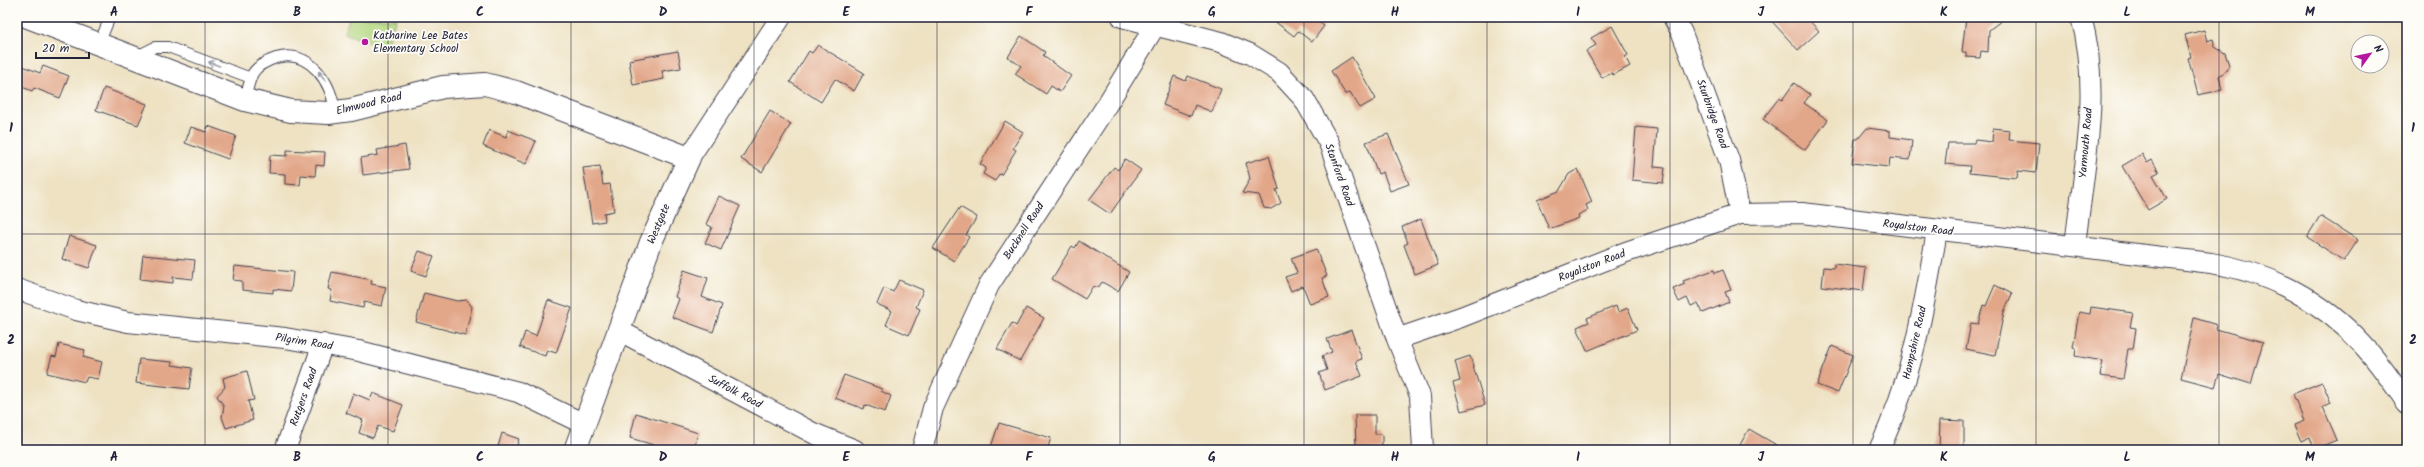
<svg xmlns="http://www.w3.org/2000/svg" width="2424" height="467" font-family="Kalam,sans-serif">
<style>
.green{fill:#b3d780;stroke:#6a7c5e}
.building{fill:#e2a688}
.lines{fill:none;stroke-linecap:round;stroke-linejoin:round}
.lane-casing{stroke:#413f4f;stroke-width:12}
.street-casing{stroke:#413f4f;stroke-width:22}
.secondary-casing{stroke:#413f4f;stroke-width:24}
.lane{stroke:#fff;stroke-width:10}
.street{stroke:#fff;stroke-width:20}
.secondary{stroke:#fff;stroke-width:22}
.oneway{stroke:#9c9ca7}
.grid{fill:none;stroke:#22223b;stroke-width:1;stroke-opacity:0.55}
.poi-dot{fill:#b5179e;stroke:#fdfcf7;stroke-width:1.5}
.labels{text-anchor:middle;dominant-baseline:central;stroke-width:3.5;stroke-linejoin:round;paint-order:stroke}
.poi-label{font-size:11px;fill:#22223b;stroke:#fdfcf7;text-anchor:start}
.street-label{font-size:11px;fill:#22223b;stroke:#fdfcf7}
.neatline{fill:none;stroke:#22223b;stroke-width:1.5}
.grid-label{font-size:13px;text-anchor:middle;font-weight:bold;fill:#22223b}
</style>
<rect width="100%" height="100%" fill="#fdfcf7"/>
<filter id="ink" filterUnits="userSpaceOnUse"><feTurbulence type="fractalNoise" baseFrequency=".025" numOctaves="2"/><feDisplacementMap in="SourceGraphic" scale="8" xChannelSelector="R" yChannelSelector="G"/><feConvolveMatrix kernelMatrix="1 2 1 2 8 2 1 2 1" color-interpolation-filters="sRGB"/></filter>
<filter id="wash" filterUnits="userSpaceOnUse"><feTurbulence type="fractalNoise" baseFrequency=".012" numOctaves="4" result="noise"/><feDisplacementMap in="SourceGraphic" scale="16" xChannelSelector="R" yChannelSelector="G"/><feGaussianBlur stdDeviation="0.9" result="paint"/><feColorMatrix in="noise" values="0 0 0 0 0 0 0 0 0 0 0 0 0 0 0 0 0 1.4 0 .05"/><feComposite in="paint" operator="in"/></filter>
<g filter="url(#wash)">
<rect width="100%" height="100%" fill="#eee2c3"/>
<!-- green -->
<path class="green" d="M 350,17 L 396,18 L 385,48 L 344,33 Z"/>
<g id="blocks">
<!-- building -->
<path class="building" d="M 1269,17 L 1312,17 L 1324,26 L 1312,42 L 1298,31 L 1294,36 Z
M 1768,17 L 1806,17 L 1819,31 L 1798,50 Z
M 1966,17 L 2006,17 L 1989,30 L 1988,52 L 1981,51 L 1980,58 L 1966,57 L 1966,52 L 1962,52 Z
M 1612,26 L 1628,55 L 1625,57 L 1630,66 L 1613,75 L 1612,73 L 1602,78 L 1586,51 L 1596,45 L 1591,38 Z
M 2204,30 L 2207,41 L 2213,39 L 2215,47 L 2225,53 L 2229,65 L 2226,71 L 2219,76 L 2222,90 L 2198,95 L 2188,58 L 2191,57 L 2185,35 Z
M 1021,36 L 1045,52 L 1043,56 L 1071,76 L 1060,92 L 1051,86 L 1046,94 L 1015,74 L 1021,66 L 1008,57 Z
M 818,45 L 864,73 L 854,91 L 835,79 L 821,102 L 790,82 L 809,51 L 812,53 Z
M 678,51 L 681,68 L 662,71 L 664,79 L 633,85 L 629,60 Z
M 1352,57 L 1376,99 L 1360,108 L 1350,92 L 1346,95 L 1331,71 Z
M 20,65 L 40,73 L 43,66 L 69,76 L 60,98 L 34,88 L 32,91 L 17,85 L 17,73 Z
M 1174,76 L 1186,81 L 1188,76 L 1221,89 L 1212,112 L 1195,105 L 1191,116 L 1163,105 Z
M 1794,83 L 1810,95 L 1804,103 L 1828,120 L 1805,150 L 1763,119 L 1779,98 L 1782,100 Z
M 104,88 L 147,104 L 138,125 L 96,110 Z
M 770,111 L 791,124 L 762,172 L 741,159 Z
M 1005,121 L 1023,132 L 1013,148 L 1016,150 L 1001,175 L 999,174 L 995,181 L 983,174 L 986,168 L 980,164 Z
M 208,126 L 236,136 L 228,159 L 185,143 L 191,127 L 206,132 Z
M 1636,127 L 1657,129 L 1654,167 L 1665,168 L 1663,183 L 1632,180 Z
M 1867,128 L 1890,131 L 1890,137 L 1912,140 L 1910,160 L 1890,158 L 1889,167 L 1852,163 L 1855,139 L 1858,139 Z
M 1993,128 L 2010,130 L 2009,140 L 2039,143 L 2036,173 L 2018,171 L 2017,178 L 1969,173 L 1970,166 L 1945,164 L 1948,143 L 1974,143 L 1975,140 L 1992,142 Z
M 489,130 L 506,137 L 508,130 L 536,141 L 526,164 L 483,146 Z
M 1388,134 L 1409,184 L 1390,191 L 1383,172 L 1378,174 L 1366,142 Z
M 405,145 L 409,169 L 363,175 L 361,158 L 378,155 L 377,150 Z
M 287,150 L 325,152 L 324,166 L 316,165 L 315,176 L 301,175 L 300,185 L 285,184 L 285,174 L 269,173 L 270,155 L 287,156 Z
M 2142,154 L 2147,163 L 2152,160 L 2159,172 L 2153,175 L 2167,199 L 2148,210 L 2122,166 Z
M 1269,156 L 1279,189 L 1276,190 L 1281,203 L 1271,209 L 1264,208 L 1259,195 L 1242,193 L 1250,179 L 1246,163 Z
M 1125,159 L 1141,170 L 1110,214 L 1089,200 L 1114,167 L 1118,170 Z
M 600,166 L 603,185 L 610,184 L 614,211 L 604,213 L 605,221 L 592,223 L 583,168 Z
M 1578,169 L 1592,202 L 1586,205 L 1588,210 L 1578,215 L 1579,218 L 1549,229 L 1537,200 L 1559,191 L 1569,174 Z
M 719,196 L 740,206 L 721,250 L 705,243 L 712,227 L 706,224 Z
M 960,207 L 977,217 L 966,235 L 969,237 L 954,261 L 933,248 Z
M 2320,216 L 2358,240 L 2344,261 L 2307,237 Z
M 1421,219 L 1438,265 L 1415,274 L 1404,245 L 1408,243 L 1402,227 Z
M 69,236 L 97,245 L 89,268 L 62,259 Z
M 1079,241 L 1129,272 L 1118,291 L 1102,282 L 1098,288 L 1093,286 L 1085,299 L 1052,279 L 1072,246 L 1075,248 Z
M 1316,249 L 1327,276 L 1322,278 L 1329,297 L 1310,304 L 1303,286 L 1291,291 L 1285,277 L 1297,273 L 1291,258 Z
M 419,251 L 434,256 L 426,276 L 411,271 Z
M 143,255 L 195,260 L 193,279 L 173,277 L 173,283 L 140,279 Z
M 1834,264 L 1866,268 L 1863,291 L 1822,286 L 1824,267 L 1834,268 Z
M 235,266 L 293,272 L 291,291 L 273,289 L 273,293 L 242,290 L 242,281 L 233,280 Z
M 684,270 L 708,278 L 702,297 L 722,305 L 713,332 L 672,317 L 679,299 L 675,297 Z
M 1714,270 L 1715,273 L 1723,270 L 1731,290 L 1725,292 L 1729,302 L 1703,313 L 1698,303 L 1691,306 L 1687,298 L 1679,302 L 1673,289 L 1685,284 L 1683,281 Z
M 332,272 L 372,280 L 371,284 L 386,287 L 382,306 L 364,302 L 363,308 L 330,301 L 332,290 L 328,289 Z
M 899,280 L 923,290 L 916,307 L 920,309 L 909,335 L 886,325 L 892,311 L 877,304 L 884,288 L 893,292 Z
M 1995,285 L 2012,294 L 2004,312 L 1995,355 L 1966,349 L 1971,323 L 1978,324 L 1983,305 L 1986,306 Z
M 424,293 L 457,301 L 467,300 L 472,307 L 465,335 L 416,322 Z
M 548,300 L 572,308 L 556,353 L 547,350 L 545,356 L 520,347 L 525,332 L 536,336 Z
M 1616,306 L 1618,312 L 1628,308 L 1637,330 L 1587,351 L 1577,327 L 1589,322 L 1587,318 Z
M 2091,307 L 2133,313 L 2130,327 L 2136,328 L 2133,349 L 2128,349 L 2123,379 L 2100,376 L 2103,361 L 2075,356 L 2076,348 L 2073,347 L 2079,312 L 2090,314 Z
M 1026,308 L 1044,318 L 1020,361 L 997,349 L 1012,323 L 1016,326 Z
M 2194,318 L 2217,325 L 2216,329 L 2263,342 L 2251,384 L 2219,374 L 2215,387 L 2181,378 Z
M 1351,330 L 1362,359 L 1356,361 L 1362,376 L 1325,390 L 1319,373 L 1327,370 L 1322,356 L 1332,352 L 1327,339 Z
M 59,344 L 85,350 L 83,357 L 102,362 L 98,379 L 87,377 L 85,382 L 47,373 L 52,356 L 56,357 Z
M 1832,346 L 1853,355 L 1838,393 L 1817,385 Z
M 1470,356 L 1485,405 L 1461,411 L 1453,383 L 1460,381 L 1455,361 Z
M 139,359 L 172,362 L 172,365 L 192,368 L 189,389 L 136,383 Z
M 247,371 L 254,400 L 248,401 L 253,420 L 226,428 L 222,417 L 224,406 L 217,396 L 225,387 L 223,378 Z
M 844,375 L 882,389 L 881,391 L 891,396 L 885,412 L 865,405 L 864,409 L 835,398 Z
M 2322,382 L 2331,403 L 2323,407 L 2337,440 L 2314,449 L 2310,437 L 2301,441 L 2294,425 L 2304,421 L 2293,394 Z
M 353,393 L 370,400 L 373,393 L 403,405 L 393,431 L 378,426 L 373,438 L 359,433 L 363,420 L 346,413 Z
M 636,413 L 698,433 L 694,450 L 671,450 L 630,438 Z
M 1355,415 L 1375,415 L 1375,434 L 1382,434 L 1382,450 L 1356,450 Z
M 1940,420 L 1964,421 L 1964,450 L 1939,450 Z
M 999,423 L 1051,438 L 1047,450 L 1001,450 L 991,447 Z
M 1749,429 L 1785,450 L 1737,450 Z
M 502,433 L 519,439 L 515,450 L 497,450 Z"/>
</g>
</g>
<g filter="url(#ink)">
<use href="#blocks" fill-opacity="0" stroke="#413f4f" stroke-width="1"/>
<g class="lines">
<defs>
<path id="lane" d="M 99,44 L 110,17
M 135,57 L 155,47 L 168,47 L 251,78
M 245,100 C 247,92 249,81 253,73 C 258,65 267,61 276,58 C 310,48 332,83 335,113"/>
<path id="street" d="M 1122,17 L 1221,42 L 1250,54 L 1279,72 L 1304,99 L 1329,143 L 1397,339 L 1420,396 L 1423,450
M 1673,17 L 1682,33 L 1729,160 L 1740,214
M 689,158 L 781,17
M 2075,246 C 2083,172 2102,90 2081,17
M 17,289 L 76,310 L 128,322 L 285,338 L 359,351 L 518,392 L 584,424
M 618,330 L 813,433 L 855,450
M 1397,339 L 1461,317 L 1626,252 L 1740,214 L 1802,213 L 2211,263 C 2269,272 2323,301 2362,344 C 2379,362 2393,383 2407,403
M 285,450 L 323,344
M 922,450 L 933,408 L 989,285 L 1103,111 L 1155,26
M 1879,450 C 1912,379 1924,308 1937,231"/>
<path id="secondary" d="M 28,17 L 245,100 L 291,111 L 328,113 L 351,110 L 443,87 L 485,84 L 516,92 L 689,158 L 651,242 L 575,450"/>
</defs>
<!-- lane casing -->
<use href="#lane" class="lane-casing"/>
<!-- street casing -->
<use href="#street" class="street-casing"/>
<!-- secondary casing -->
<use href="#secondary" class="secondary-casing"/>
<!-- lane -->
<use href="#lane" class="lane"/>
<!-- street -->
<use href="#street" class="street"/>
<!-- secondary -->
<use href="#secondary" class="secondary"/>
</g>
<!-- one-way arrows -->
<defs><path id="oneway-shaft" d="M-6 0H5M1.5-3L5.5 0L1.5 3" fill="none" stroke-width="1.6" stroke-linecap="round" stroke-linejoin="round"/></defs>
<g class="oneway">
<use href="#oneway-shaft" transform="translate(214 64) rotate(-160)"/>
<use href="#oneway-shaft" transform="translate(322 76) rotate(-127)"/>
</g>
</g>
<!-- grid -->
<path class="grid" d="M 205,17 L 205,450M 388,17 L 388,450M 571,17 L 571,450M 754,17 L 754,450M 937,17 L 937,450M 1120,17 L 1120,450M 1304,17 L 1304,450M 1487,17 L 1487,450M 1670,17 L 1670,450M 1853,17 L 1853,450M 2036,17 L 2036,450M 2219,17 L 2219,450M 17,234 L 2407,234"/>
<!-- markers -->
<circle class="poi-dot" cx="365" cy="42" r="4"/>
<g class="labels">
<!-- poi labels -->
<g class="poi-label">
<text x="373" y="36">Katharine Lee Bates<tspan x="373" dy="13">Elementary School</tspan></text>
</g>
<!-- street labels -->
<g class="street-label">
<text transform="translate(369 104) rotate(-13)">Elmwood Road</text>
<text transform="translate(1712 114) rotate(70)">Sturbridge Road</text>
<text transform="translate(2086 143) rotate(-85)">Yarmouth Road</text>
<text transform="translate(1339 175) rotate(70)">Stanford Road</text>
<text transform="translate(659 224) rotate(-67)">Westgate</text>
<text transform="translate(1918 228) rotate(7)">Royalston Road</text>
<text transform="translate(1024 231) rotate(-57)">Bucknell Road</text>
<text transform="translate(1592 266) rotate(-21)">Royalston Road</text>
<text transform="translate(304 342) rotate(9)">Pilgrim Road</text>
<text transform="translate(1915 343) rotate(-77)">Hampshire Road</text>
<text transform="translate(735 392) rotate(28)">Suffolk Road</text>
<text transform="translate(304 397) rotate(-70)">Rutgers Road</text>
</g>
</g>
<!-- margin -->
<rect width="2424" height="467" fill="none" stroke="#fdfcf7" stroke-width="44"/>
<!-- north arrow -->
<g transform="translate(2370 54) rotate(57)"><circle r="19" fill="#fdfcf7" stroke="#a5a5ac"/>
<path d="M0-3L7 15L0 10L-7 15Z" fill="#b5179e"/>
<text y="-6" font-size="11" font-weight="bold" text-anchor="middle" fill="#22223b">N</text>
</g>
<!-- scale -->
<path d="M36 52v6h53v-6" fill="none" stroke="#22223b" stroke-width="2"/>
<text x="42" y="52" font-size="12" fill="#22223b" stroke="#fdfcf7" stroke-width="3" paint-order="stroke">20 m</text>
<rect x="22" y="22" width="2380" height="423" class="neatline"/>
<g class="grid-label">
<text x="114" y="16">A</text>
<text x="297" y="16">B</text>
<text x="480" y="16">C</text>
<text x="663" y="16">D</text>
<text x="846" y="16">E</text>
<text x="1029" y="16">F</text>
<text x="1212" y="16">G</text>
<text x="1395" y="16">H</text>
<text x="1578" y="16">I</text>
<text x="1761" y="16">J</text>
<text x="1944" y="16">K</text>
<text x="2127" y="16">L</text>
<text x="2310" y="16">M</text>
<text x="11" y="132">1</text>
<text x="2413" y="132">1</text>
<text x="11" y="344">2</text>
<text x="2413" y="344">2</text>
<text x="114" y="461">A</text>
<text x="297" y="461">B</text>
<text x="480" y="461">C</text>
<text x="663" y="461">D</text>
<text x="846" y="461">E</text>
<text x="1029" y="461">F</text>
<text x="1212" y="461">G</text>
<text x="1395" y="461">H</text>
<text x="1578" y="461">I</text>
<text x="1761" y="461">J</text>
<text x="1944" y="461">K</text>
<text x="2127" y="461">L</text>
<text x="2310" y="461">M</text>
</g>
</svg>
